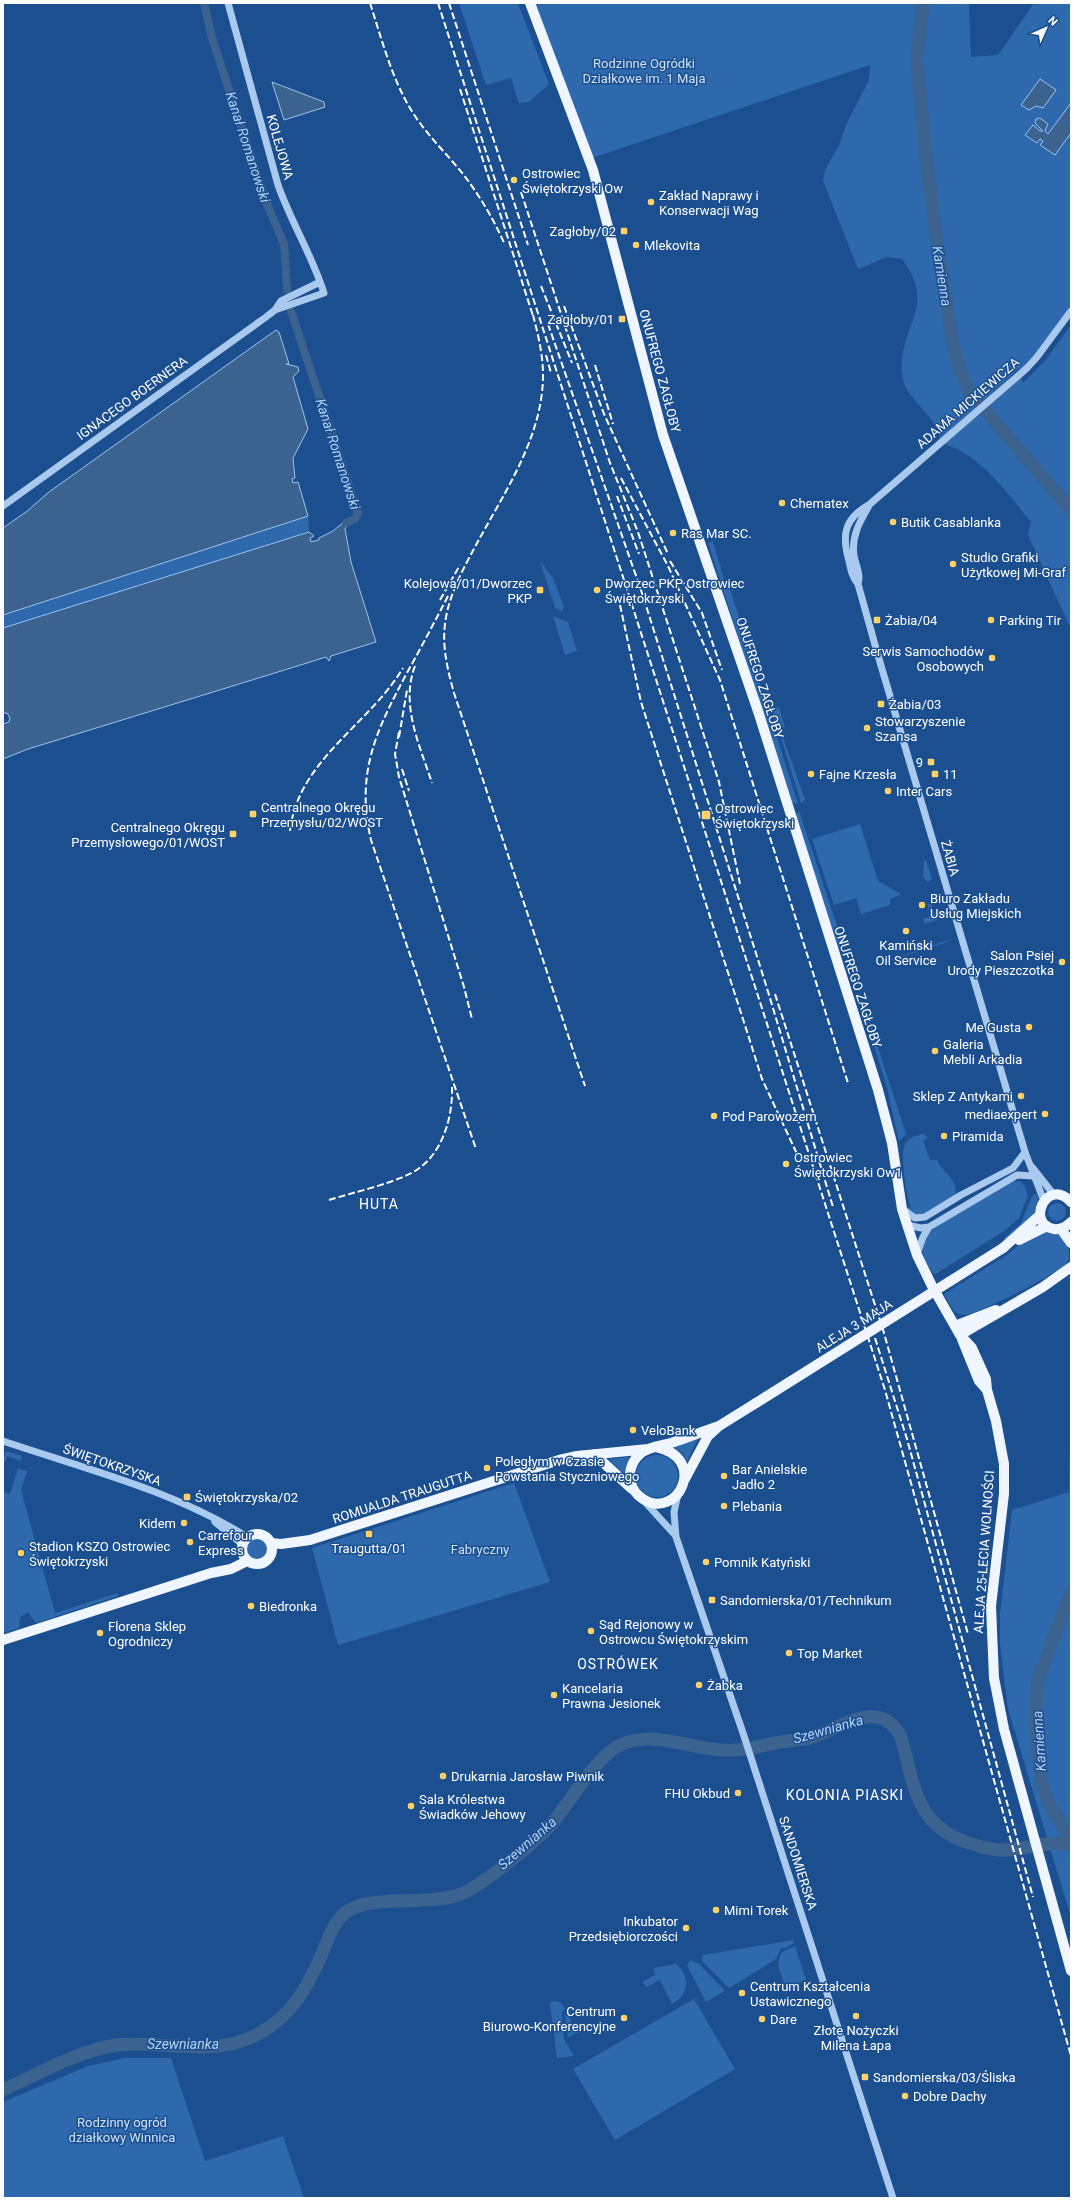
<svg xmlns="http://www.w3.org/2000/svg" width="1074" height="2201" font-family="Roboto,sans-serif">
<style>
.green{fill:#2e69ad}
.water{fill:#3c6290;stroke:#9cc4f0}
.lines{fill:none;stroke-linecap:round;stroke-linejoin:round}
.canal{stroke:#3c6290;stroke-width:8}
.river{stroke:#3c6290;stroke-width:13}
.minor{stroke:#a9c9ee;stroke-width:7}
.major{stroke:#f0f6ff;stroke-width:10}
.rail{stroke:#fff;stroke-width:2;stroke-dasharray:7 3;stroke-linecap:butt}
.major-bridge{stroke:#f0f6ff;stroke-width:10}
.poi-dot{fill:#ffd166;stroke:#1b4f8f;stroke-width:1.5}
.labels{text-anchor:middle;dominant-baseline:central;stroke-width:3;stroke-linejoin:round;paint-order:stroke}
.park-label{font-size:13px;fill:#cfe3fa;stroke:#1b4f8f}
.street-label{font-size:13px;fill:#fff;stroke:#1b4f8f}
.poi-label{font-size:13px;fill:#fff;stroke:#1b4f8f;text-anchor:start}
.water-label{font-size:14px;font-style:italic;fill:#b5d3f5;stroke:#1b4f8f}
.neighbourhood-label{font-size:14px;letter-spacing:1px;fill:#fff;stroke:#1b4f8f}
</style>
<rect width="100%" height="100%" fill="#1b4f8f"/>
<!-- green -->
<path class="green" d="M 459,3 L 518,3 L 549,84 L 529,102 L 519,103 L 511,78 L 486,85 Z
M 530,3 L 969,3 L 971,57 L 998,55 L 1034,3 L 1071,3 L 1071,311 L 1027,368 L 1018,369 L 956,428 L 1021,373 L 1023,383 L 1045,361 L 1071,325 L 1071,629 L 1028,535 L 1031,522 C 1007,493 979,452 940,443 C 939,439 939,432 937,428 C 927,410 905,396 902,375 C 897,325 939,309 902,259 L 887,257 L 858,269 L 823,181 L 825,170 L 839,145 L 846,125 L 869,80 L 870,65 L 589,159 Z
M 308,516 L 309,532 L 3,630 L 3,615 Z
M 713,541 L 726,586 L 729,585 L 798,804 L 792,803 L 708,543 Z
M 540,561 L 553,578 L 564,607 L 562,611 L 555,608 Z
M 737,596 L 773,709 L 779,707 L 785,727 L 780,729 L 805,799 L 803,802 L 801,803 Z
M 553,616 L 568,622 L 577,651 L 565,655 Z
M 799,811 L 844,947 L 841,948 L 838,947 L 796,815 Z
M 860,824 L 878,881 L 901,894 L 890,899 L 890,905 L 861,914 L 856,898 L 834,905 L 812,839 Z
M 926,860 L 932,879 L 928,882 L 923,877 L 924,861 Z
M 931,903 L 937,920 L 924,924 L 923,919 L 931,916 L 927,904 Z
M 953,939 L 944,943 L 858,971 L 948,940 Z
M 870,1023 L 906,1134 L 899,1142 L 887,1087 L 867,1024 Z
M 924,1134 L 928,1138 L 923,1140 L 930,1160 L 937,1160 C 943,1174 959,1179 955,1195 L 923,1218 L 902,1209 L 911,1207 C 906,1199 901,1156 904,1147 C 906,1139 917,1134 924,1134 Z
M 1013,1180 L 1016,1182 L 1020,1181 L 1024,1185 L 1028,1196 L 1019,1218 L 1007,1229 L 934,1275 C 929,1266 919,1253 923,1241 C 929,1224 995,1190 1013,1180 Z
M 1037,1193 C 1043,1214 1020,1230 1005,1239 L 1004,1238 L 1021,1223 L 1032,1196 Z
M1048 1212a9 9 0 1 1 18 0a9 9 0 1 1-18 0Z
M 1047,1231 C 1050,1231 1056,1232 1059,1234 C 1067,1240 1073,1255 1066,1264 C 1058,1273 975,1316 964,1315 C 953,1315 949,1302 944,1294 L 1007,1255 L 1025,1240 Z
M 1071,1360 L 1071,1917 L 1008,1709 L 1000,1645 L 1000,1614 L 1012,1510 L 1069,1492 Z
M 698,1438 L 687,1462 L 683,1454 L 674,1447 Z
M 6,1451 L 22,1456 L 21,1461 L 7,1456 L 5,1462 L 3,1461 Z
M636 1476a21 21 0 1 1 42 0a21 21 0 1 1-42 0Z
M 630,1457 L 624,1474 L 609,1459 Z
M 18,1468 L 27,1471 L 21,1490 L 55,1613 L 118,1593 L 118,1596 L 36,1623 L 28,1612 L 20,1617 L 19,1628 L 3,1633 L 3,1492 L 10,1494 Z
M 514,1483 L 550,1582 L 338,1645 L 312,1548 Z
M247 1549a10 10 0 1 1 20 0a10 10 0 1 1-20 0Z
M 793,1940 L 794,1943 L 785,1948 L 781,1948 L 776,1959 L 729,1988 L 702,1961 L 703,1955 Z
M 795,1946 L 806,1980 L 784,1988 C 784,1972 773,1970 782,1952 Z
M 690,1960 L 699,1964 L 725,1991 L 706,2002 L 687,1965 Z
M 676,1964 C 691,1976 689,1995 672,2004 L 660,1980 L 647,1987 L 642,1982 L 655,1975 L 654,1968 Z
M 694,1999 L 735,2069 L 615,2140 L 573,2069 Z
M 554,2001 L 560,2002 L 565,2009 L 562,2012 L 564,2039 L 574,2056 L 557,2058 L 550,2003 Z
M 565,2014 L 568,2014 L 572,2023 L 569,2023 L 571,2027 L 581,2024 L 586,2029 L 568,2037 Z
M 125,2058 L 171,2058 L 205,2161 L 283,2136 L 304,2198 L 3,2198 L 3,2102 L 88,2066 Z"/>
<!-- water -->
<path class="water" d="M 1040,79 L 1056,90 L 1043,108 L 1036,106 L 1029,110 L 1021,105 Z
M 272,82 L 324,102 L 325,107 L 284,120 Z
M 1071,103 L 1071,133 L 1055,155 L 1040,145 L 1043,141 L 1040,139 L 1037,143 L 1025,135 L 1033,125 L 1040,131 L 1043,131 L 1035,123 L 1036,119 L 1040,118 L 1048,124 L 1045,131 L 1048,134 Z
M 276,330 L 279,332 L 289,364 L 286,364 L 298,367 L 299,371 L 293,377 L 308,429 L 293,458 L 295,478 L 292,479 L 293,483 L 298,482 L 308,516 L 3,615 L 3,528 L 26,512 L 49,492 Z
M 344,522 L 348,524 L 345,529 L 351,562 L 376,642 L 331,656 L 329,661 L 326,657 L 291,668 L 28,749 L 3,759 L 3,724 L 9,722 L 10,718 L 7,713 L 3,713 L 3,628 L 309,532 L 314,536 L 310,538 L 311,542 L 319,540 L 319,538 L 333,531 Z"/>
<g class="lines">
<!-- canal -->
<path class="canal" d="M 204,3 L 212,38 L 266,202 L 284,244 L 287,290
M 291,311 L 358,513 L 355,519 L 346,523"/>
<!-- river -->
<path class="river" d="M 923,3 L 917,58 L 925,149 L 938,249 L 954,350 L 961,372 L 970,393 L 1071,510
M 1071,1592 L 1038,1679 L 1035,1722 L 1042,1784 L 1050,1806 L 1071,1840
M 3,2090 C 36,2075 80,2050 116,2045 C 160,2040 210,2057 252,2037 C 291,2019 308,1987 324,1949 C 329,1937 334,1922 345,1913 C 371,1892 428,1908 463,1893 C 483,1885 540,1838 554,1821 C 571,1800 597,1756 620,1745 C 657,1728 696,1753 735,1750 C 750,1750 766,1744 781,1742 C 792,1740 803,1740 813,1737 C 842,1727 880,1697 901,1737 C 914,1784 915,1826 969,1843 C 982,1847 994,1851 1008,1850 C 1030,1848 1048,1840 1071,1845"/>
<!-- minor -->
<path class="minor" d="M 228,3 L 278,185 C 291,222 312,255 324,293 L 275,310
M 870,504 C 860,521 851,536 854,556 C 856,566 861,574 858,584 L 877,652 L 1025,1152 L 1044,1201
M 3,506 L 266,317 L 275,310 L 281,301 L 320,282
M 858,584 C 852,577 851,570 849,561 C 841,534 845,518 870,504 L 1027,368 L 1037,357 L 1071,311
M 1032,1167 L 1054,1195
M 904,1210 L 915,1218 L 925,1217 L 961,1195 L 1013,1168 L 1025,1152
M 907,1225 L 921,1228 L 929,1227 L 1017,1175 L 1033,1176
M 917,1254 L 923,1237 L 929,1227
M 3,1441 C 85,1469 173,1490 247,1537
M 678,1494 L 674,1512 L 676,1537 L 744,1736 L 893,2198
M 644,1501 L 676,1536
M 215,1522 L 242,1544"/>
<!-- major -->
<path class="major" d="M 530,3 L 593,170 L 663,435 L 758,711 L 878,1090 L 892,1143 L 902,1209 L 917,1255 L 932,1286 L 960,1335 L 972,1348 L 986,1379 L 987,1390 L 996,1421 L 1004,1464 L 1004,1494 L 991,1606 L 994,1678 L 1004,1729 L 1071,1971
M 1071,1202 C 1047,1176 1025,1224 1054,1229 C 1061,1230 1066,1227 1071,1222
M 1061,1229 L 1071,1243
M 1019,1240 L 1047,1226
M 1003,1248 L 1040,1215
M 955,1326 L 996,1310
M 960,1335 L 1043,1287 L 1071,1267
M 962,1339 L 979,1381 L 987,1390
M 656,1447 C 709,1458 678,1521 643,1499 C 637,1495 632,1489 631,1482 C 628,1472 632,1461 640,1454 C 648,1447 660,1446 671,1443 C 687,1438 703,1431 719,1426
M 594,1454 L 632,1489
M 685,1479 L 708,1436 L 719,1426 L 756,1403
M242 1549a15 15 0 1 1 30 0a15 15 0 1 1-30 0Z
M 271,1543 L 281,1544 L 310,1540 L 559,1460 L 577,1456 L 648,1449
M 3,1640 L 211,1573 L 231,1569 L 247,1561"/>
<!-- rail -->
<path class="rail" d="M 370,3 C 382,40 392,80 413,113 C 427,135 447,154 463,174 C 480,196 494,220 505,245
M 438,3 L 885,1390 L 1071,2056
M 449,3 L 528,245
M 460,89 L 534,319
M 521,192 L 610,463 L 638,532 L 719,782 L 740,884
M 541,286 L 572,363
M 564,306 L 604,414 L 668,554
M 533,315 C 538,334 543,355 543,375 C 543,437 504,493 476,545 C 463,569 448,597 445,624 C 442,648 448,671 454,693 L 585,1086
M 548,324 L 642,593 L 766,985 L 833,1207
M 546,355 L 551,373
M 595,365 L 613,424
M 621,478 L 668,566 L 720,680 L 848,1083
M 617,496 L 639,554
M 670,561 L 702,613 L 722,670
M 448,596 C 435,621 422,646 408,671 C 377,729 355,772 371,840 L 476,1149
M 440,600 L 460,565
M 620,605 L 641,702 L 750,1041 L 762,1079 L 798,1156
M 415,666 C 400,705 420,746 432,783
M 399,732 L 395,754 L 399,777 L 464,987 L 472,1019
M 399,737 L 407,690
M 402,769 L 409,791
M 290,831 C 298,760 369,725 403,668
M 775,994 L 884,1333 L 968,1634
M 329,1200 C 354,1192 397,1183 418,1169 C 443,1152 453,1116 452,1087
M 875,1338 L 907,1439 L 1033,1897"/>
<!-- major-bridge -->
<path class="major-bridge" d="M 756,1403 L 1003,1248"/>
</g>
<!-- markers -->
<g class="poi-dot">
<circle cx="514" cy="180" r="4"/>
<circle cx="651" cy="202" r="4"/>
<rect x="620" y="227" width="8" height="8" rx="2"/>
<circle cx="636" cy="245" r="4"/>
<rect x="618" y="315" width="8" height="8" rx="2"/>
<circle cx="782" cy="503" r="4"/>
<circle cx="893" cy="522" r="4"/>
<circle cx="673" cy="533" r="4"/>
<circle cx="953" cy="564" r="4"/>
<rect x="536" y="586" width="8" height="8" rx="2"/>
<circle cx="597" cy="590" r="4"/>
<rect x="873" y="616" width="8" height="8" rx="2"/>
<circle cx="991" cy="620" r="4"/>
<circle cx="992" cy="658" r="4"/>
<rect x="877" y="700" width="8" height="8" rx="2"/>
<circle cx="867" cy="728" r="4"/>
<rect x="927" y="758" width="8" height="8" rx="2"/>
<circle cx="811" cy="774" r="4"/>
<rect x="931" y="770" width="8" height="8" rx="2"/>
<circle cx="888" cy="791" r="4"/>
<rect x="249" y="810" width="8" height="8" rx="2"/>
<rect x="701" y="810" width="10" height="10" rx="2"/>
<rect x="229" y="830" width="8" height="8" rx="2"/>
<circle cx="922" cy="905" r="4"/>
<circle cx="906" cy="931" r="4"/>
<circle cx="1062" cy="962" r="4"/>
<circle cx="1029" cy="1027" r="4"/>
<circle cx="935" cy="1051" r="4"/>
<circle cx="1021" cy="1096" r="4"/>
<circle cx="1045" cy="1114" r="4"/>
<circle cx="714" cy="1116" r="4"/>
<circle cx="944" cy="1136" r="4"/>
<circle cx="786" cy="1164" r="4"/>
<circle cx="633" cy="1430" r="4"/>
<circle cx="487" cy="1468" r="4"/>
<circle cx="724" cy="1476" r="4"/>
<rect x="183" y="1493" width="8" height="8" rx="2"/>
<circle cx="724" cy="1506" r="4"/>
<circle cx="184" cy="1523" r="4"/>
<rect x="365" y="1530" width="8" height="8" rx="2"/>
<circle cx="190" cy="1542" r="4"/>
<circle cx="21" cy="1553" r="4"/>
<circle cx="706" cy="1562" r="4"/>
<rect x="708" y="1596" width="8" height="8" rx="2"/>
<circle cx="251" cy="1606" r="4"/>
<circle cx="591" cy="1631" r="4"/>
<circle cx="100" cy="1633" r="4"/>
<circle cx="789" cy="1653" r="4"/>
<circle cx="699" cy="1685" r="4"/>
<circle cx="554" cy="1695" r="4"/>
<circle cx="443" cy="1776" r="4"/>
<circle cx="738" cy="1793" r="4"/>
<circle cx="411" cy="1806" r="4"/>
<circle cx="716" cy="1910" r="4"/>
<circle cx="686" cy="1928" r="4"/>
<circle cx="742" cy="1993" r="4"/>
<circle cx="856" cy="2016" r="4"/>
<circle cx="624" cy="2018" r="4"/>
<circle cx="762" cy="2019" r="4"/>
<rect x="861" y="2073" width="8" height="8" rx="2"/>
<circle cx="905" cy="2096" r="4"/>
</g>
<g class="labels">
<!-- park labels -->
<g class="park-label">
<text x="644" y="63">Rodzinne Ogródki<tspan x="644" dy="15">Działkowe im. 1 Maja</tspan></text>
<text x="480" y="1549">Fabryczny</text>
<text x="122" y="2122">Rodzinny ogród<tspan x="122" dy="15">działkowy Winnica</tspan></text>
</g>
<!-- street labels -->
<g class="street-label">
<text transform="translate(280 147) rotate(74)">KOLEJOWA</text>
<text transform="translate(660 371) rotate(75)">ONUFREGO ZAGŁOBY</text>
<text transform="translate(132 398) rotate(-36)">IGNACEGO BOERNERA</text>
<text transform="translate(968 403) rotate(-41)">ADAMA MICKIEWICZA</text>
<text transform="translate(760 678) rotate(72)">ONUFREGO ZAGŁOBY</text>
<text transform="translate(950 858) rotate(74)">ŻABIA</text>
<text transform="translate(858 987) rotate(72)">ONUFREGO ZAGŁOBY</text>
<text transform="translate(854 1326) rotate(-32)">ALEJA 3 MAJA</text>
<text transform="translate(112 1465) rotate(19)">ŚWIĘTOKRZYSKA</text>
<text transform="translate(402 1497) rotate(-18)">ROMUALDA TRAUGUTTA</text>
<text transform="translate(984 1552) rotate(-86)">ALEJA 25-LECIA WOLNOŚCI</text>
<text transform="translate(798 1863) rotate(72)">SANDOMIERSKA</text>
</g>
<!-- poi labels -->
<g class="poi-label">
<text x="522" y="173">Ostrowiec<tspan x="522" dy="15">Świętokrzyski Ow</tspan></text>
<text x="659" y="195">Zakład Naprawy i<tspan x="659" dy="15">Konserwacji Wag</tspan></text>
<text x="616" y="231" text-anchor="end">Zagłoby/02</text>
<text x="644" y="245">Mlekovita</text>
<text x="614" y="319" text-anchor="end">Zagłoby/01</text>
<text x="790" y="503">Chematex</text>
<text x="901" y="522">Butik Casablanka</text>
<text x="681" y="533">Ras Mar SC.</text>
<text x="961" y="557">Studio Grafiki<tspan x="961" dy="15">Użytkowej Mi-Graf</tspan></text>
<text x="532" y="583" text-anchor="end">Kolejowa/01/Dworzec<tspan x="532" dy="15">PKP</tspan></text>
<text x="605" y="583">Dworzec PKP Ostrowiec<tspan x="605" dy="15">Świętokrzyski</tspan></text>
<text x="885" y="620">Żabia/04</text>
<text x="999" y="620">Parking Tir</text>
<text x="984" y="651" text-anchor="end">Serwis Samochodów<tspan x="984" dy="15">Osobowych</tspan></text>
<text x="889" y="704">Żabia/03</text>
<text x="875" y="721">Stowarzyszenie<tspan x="875" dy="15">Szansa</tspan></text>
<text x="923" y="762" text-anchor="end">9</text>
<text x="819" y="774">Fajne Krzesła</text>
<text x="943" y="774">11</text>
<text x="896" y="791">Inter Cars</text>
<text x="261" y="807">Centralnego Okręgu<tspan x="261" dy="15">Przemysłu/02/WOST</tspan></text>
<text x="715" y="808">Ostrowiec<tspan x="715" dy="15">Świętokrzyski</tspan></text>
<text x="225" y="827" text-anchor="end">Centralnego Okręgu<tspan x="225" dy="15">Przemysłowego/01/WOST</tspan></text>
<text x="930" y="898">Biuro Zakładu<tspan x="930" dy="15">Usług Miejskich</tspan></text>
<text x="906" y="945" text-anchor="middle">Kamiński<tspan x="906" dy="15">Oil Service</tspan></text>
<text x="1054" y="955" text-anchor="end">Salon Psiej<tspan x="1054" dy="15">Urody Pieszczotka</tspan></text>
<text x="1021" y="1027" text-anchor="end">Me Gusta</text>
<text x="943" y="1044">Galeria<tspan x="943" dy="15">Mebli Arkadia</tspan></text>
<text x="1013" y="1096" text-anchor="end">Sklep Z Antykami</text>
<text x="1037" y="1114" text-anchor="end">mediaexpert</text>
<text x="722" y="1116">Pod Parowozem</text>
<text x="952" y="1136">Piramida</text>
<text x="794" y="1157">Ostrowiec<tspan x="794" dy="15">Świętokrzyski Ow1</tspan></text>
<text x="641" y="1430">VeloBank</text>
<text x="495" y="1461">Poległym w Czasie<tspan x="495" dy="15">Powstania Styczniowego</tspan></text>
<text x="732" y="1469">Bar Anielskie<tspan x="732" dy="15">Jadło 2</tspan></text>
<text x="195" y="1497">Świętokrzyska/02</text>
<text x="732" y="1506">Plebania</text>
<text x="176" y="1523" text-anchor="end">Kidem</text>
<text x="198" y="1535">Carrefour<tspan x="198" dy="15">Express</tspan></text>
<text x="29" y="1546">Stadion KSZO Ostrowiec<tspan x="29" dy="15">Świętokrzyski</tspan></text>
<text x="369" y="1548" text-anchor="middle">Traugutta/01</text>
<text x="714" y="1562">Pomnik Katyński</text>
<text x="720" y="1600">Sandomierska/01/Technikum</text>
<text x="259" y="1606">Biedronka</text>
<text x="599" y="1624">Sąd Rejonowy w<tspan x="599" dy="15">Ostrowcu Świętokrzyskim</tspan></text>
<text x="108" y="1626">Florena Sklep<tspan x="108" dy="15">Ogrodniczy</tspan></text>
<text x="797" y="1653">Top Market</text>
<text x="707" y="1685">Żabka</text>
<text x="562" y="1688">Kancelaria<tspan x="562" dy="15">Prawna Jesionek</tspan></text>
<text x="451" y="1776">Drukarnia Jarosław Piwnik</text>
<text x="730" y="1793" text-anchor="end">FHU Okbud</text>
<text x="419" y="1799">Sala Królestwa<tspan x="419" dy="15">Świadków Jehowy</tspan></text>
<text x="724" y="1910">Mimi Torek</text>
<text x="678" y="1921" text-anchor="end">Inkubator<tspan x="678" dy="15">Przedsiębiorczości</tspan></text>
<text x="750" y="1986">Centrum Kształcenia<tspan x="750" dy="15">Ustawicznego</tspan></text>
<text x="616" y="2011" text-anchor="end">Centrum<tspan x="616" dy="15">Biurowo-Konferencyjne</tspan></text>
<text x="770" y="2019">Dare</text>
<text x="856" y="2030" text-anchor="middle">Złote Nożyczki<tspan x="856" dy="15">Milena Łapa</tspan></text>
<text x="873" y="2077">Sandomierska/03/Śliska</text>
<text x="913" y="2096">Dobre Dachy</text>
</g>
<!-- water labels -->
<g class="water-label">
<text transform="translate(248 147) rotate(72)">Kanał Romanowski</text>
<text transform="translate(942 276) rotate(81)">Kamienna</text>
<text transform="translate(338 454) rotate(72)">Kanał Romanowski</text>
<text transform="translate(828 1729) rotate(-16)">Szewnianka</text>
<text transform="translate(1039 1741) rotate(-94)">Kamienna</text>
<text transform="translate(527 1843) rotate(-41)">Szewnianka</text>
<text x="183" y="2044">Szewnianka</text>
</g>
<!-- neighbourhood labels -->
<g class="neighbourhood-label">
<text x="379" y="1204">HUTA</text>
<text x="618" y="1664">OSTRÓWEK</text>
<text x="845" y="1795">KOLONIA PIASKI</text>
</g>
</g>
<!-- border -->
<rect width="1074" height="2201" fill="none" stroke="#ffffff" stroke-width="8"/>
<!-- north arrow -->
<g transform="translate(1046 28) rotate(45)" stroke="#1b4f8f" stroke-width="3" paint-order="stroke">
<path d="M0-3L7 15L0 10L-7 15Z" fill="#ffffff"/>
<text y="-6" font-size="11" font-weight="bold" text-anchor="middle" fill="#ffffff">N</text>
</g>
</svg>
